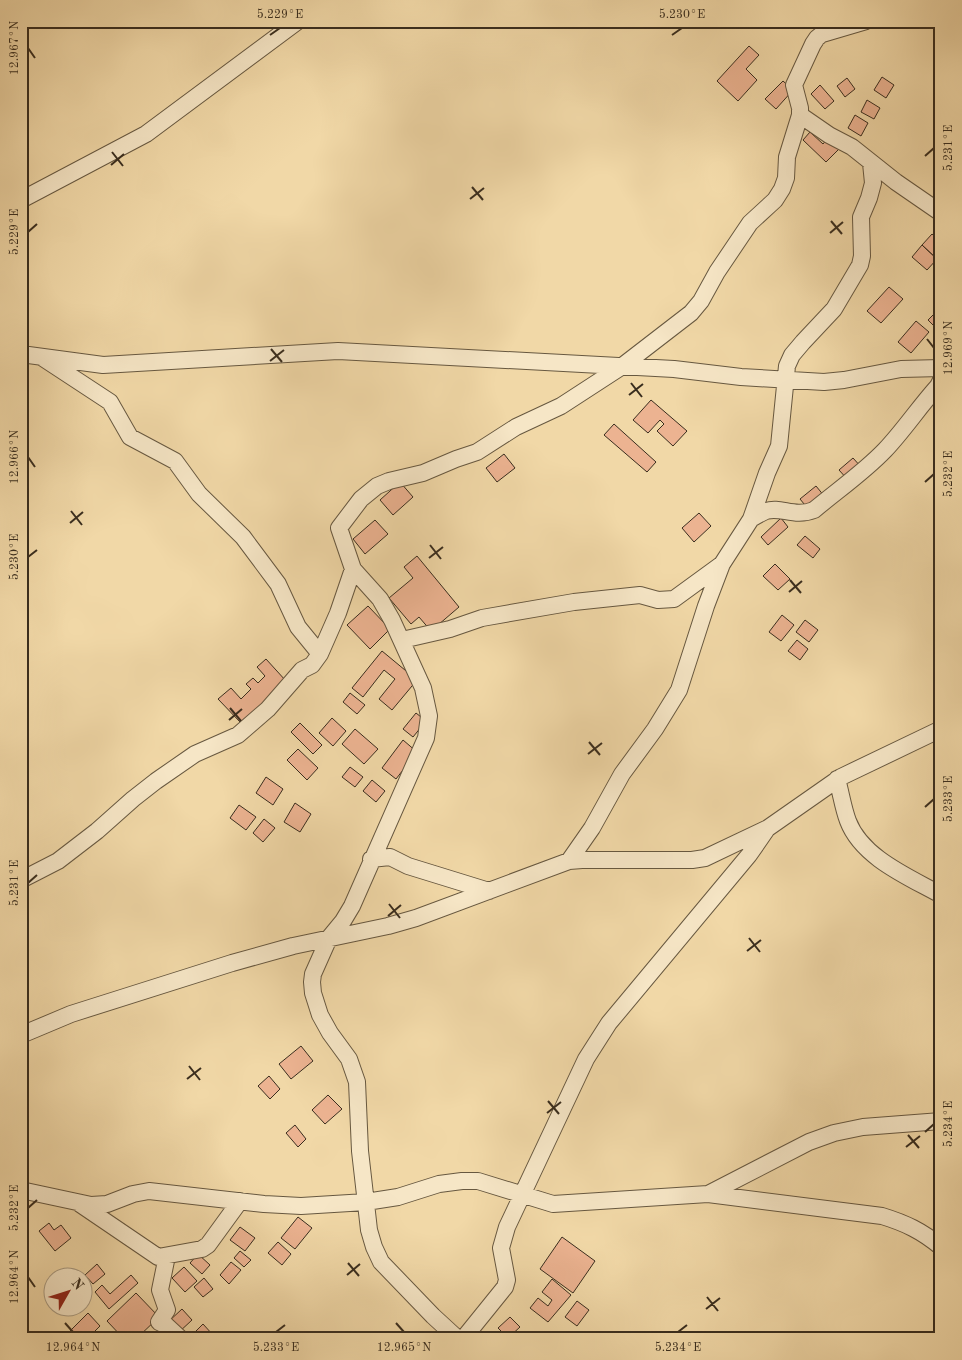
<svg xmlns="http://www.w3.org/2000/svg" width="962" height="1360" font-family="'Old Standard TT',serif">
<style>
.building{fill:#ecb391;stroke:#392d1e}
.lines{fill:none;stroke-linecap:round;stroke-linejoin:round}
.street-casing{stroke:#675840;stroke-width:18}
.street{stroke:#f6e6c6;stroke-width:16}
.ticks{fill:none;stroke:#392d1e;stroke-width:2}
.neatline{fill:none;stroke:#392d1e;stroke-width:2}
.ticks-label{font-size:12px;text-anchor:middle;fill:#392d1e}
</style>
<rect width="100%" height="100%" fill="#f1d8a7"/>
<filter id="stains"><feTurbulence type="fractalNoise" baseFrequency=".004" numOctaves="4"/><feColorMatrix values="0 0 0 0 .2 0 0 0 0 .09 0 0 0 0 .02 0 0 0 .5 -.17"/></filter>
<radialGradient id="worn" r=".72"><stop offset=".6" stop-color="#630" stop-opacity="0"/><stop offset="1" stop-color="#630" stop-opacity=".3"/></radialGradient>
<!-- building -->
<path class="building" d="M 749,46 L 759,55 L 746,69 L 757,80 L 738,101 L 717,81 Z
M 882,77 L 894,85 L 886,98 L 874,90 Z
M 847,78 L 855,89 L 845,97 L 837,86 Z
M 783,81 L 793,90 L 776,109 L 765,99 Z
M 820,85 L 834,101 L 825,109 L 811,94 Z
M 867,100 L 880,108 L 874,119 L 861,112 Z
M 855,115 L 868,123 L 861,136 L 848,128 Z
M 810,132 L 823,144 L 830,136 L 841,147 L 826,162 L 803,140 Z
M 932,234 L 941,242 L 941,255 L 937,259 L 922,245 Z
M 922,245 L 937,259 L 927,270 L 912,257 Z
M 889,287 L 903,299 L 881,323 L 867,311 Z
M 940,308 L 941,324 L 936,328 L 928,320 Z
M 916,321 L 929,332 L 911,353 L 898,342 Z
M 651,400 L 687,431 L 673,446 L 657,431 L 664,424 L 660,420 L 648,433 L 633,420 Z
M 614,424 L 656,462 L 647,472 L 604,435 Z
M 504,454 L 515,468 L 497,482 L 486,468 Z
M 853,458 L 862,468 L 848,480 L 839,470 Z
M 400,482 L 413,497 L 393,515 L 380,500 Z
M 816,486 L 825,497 L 809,510 L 800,499 Z
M 699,513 L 711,526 L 694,542 L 682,528 Z
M 781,518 L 788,527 L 768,545 L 761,537 Z
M 375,520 L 388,534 L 365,554 L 353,539 Z
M 805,536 L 820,549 L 813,558 L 797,545 Z
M 417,556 L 459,607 L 431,631 L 419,617 L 411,624 L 389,598 L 413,578 L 404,567 Z
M 775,564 L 790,579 L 778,590 L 763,576 Z
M 368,606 L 390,629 L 370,649 L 347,625 Z
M 782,615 L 794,625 L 781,641 L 769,632 Z
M 805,620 L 818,630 L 809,642 L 796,632 Z
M 797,640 L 808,649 L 800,660 L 788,651 Z
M 382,651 L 417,680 L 392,710 L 379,699 L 395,679 L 384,670 L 363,697 L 352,688 Z
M 266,659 L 286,681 L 241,723 L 218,699 L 231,688 L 241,699 L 251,689 L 246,684 L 253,678 L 258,683 L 265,676 L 257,667 Z
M 350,693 L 365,705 L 357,714 L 343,702 Z
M 416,713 L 426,721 L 413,737 L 403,729 Z
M 332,718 L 346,731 L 333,746 L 319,733 Z
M 300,723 L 322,745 L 313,754 L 291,732 Z
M 355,729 L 378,749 L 364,764 L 342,744 Z
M 403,740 L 417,752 L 396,779 L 382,768 Z
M 298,749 L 318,768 L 307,780 L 287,760 Z
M 350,767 L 363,777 L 355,787 L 342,777 Z
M 266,777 L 283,789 L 273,805 L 256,793 Z
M 372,780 L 385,791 L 376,802 L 363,791 Z
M 295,803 L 311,814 L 300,832 L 284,822 Z
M 239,805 L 256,817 L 246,830 L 230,818 Z
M 264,819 L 275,828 L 263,842 L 253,833 Z
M 301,1046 L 313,1061 L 291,1079 L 279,1064 Z
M 269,1076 L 280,1089 L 270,1099 L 258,1086 Z
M 328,1095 L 342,1109 L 325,1124 L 312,1110 Z
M 295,1125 L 306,1139 L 298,1147 L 286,1133 Z
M 298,1217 L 312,1228 L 295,1249 L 281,1238 Z
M 49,1223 L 54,1230 L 61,1225 L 71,1238 L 55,1251 L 39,1231 Z
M 240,1227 L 255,1238 L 245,1251 L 230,1240 Z
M 562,1237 L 595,1261 L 573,1293 L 540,1269 Z
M 278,1242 L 291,1254 L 282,1265 L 268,1253 Z
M 240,1251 L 251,1260 L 244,1267 L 234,1258 Z
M 198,1254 L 210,1265 L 202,1274 L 190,1263 Z
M 231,1262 L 241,1270 L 229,1284 L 220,1275 Z
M 97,1264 L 105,1274 L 93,1284 L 85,1275 Z
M 184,1267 L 197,1281 L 185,1292 L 172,1278 Z
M 131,1275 L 138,1283 L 109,1309 L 95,1292 L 102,1285 L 110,1294 Z
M 204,1278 L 213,1289 L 203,1297 L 194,1287 Z
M 552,1279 L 571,1295 L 548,1322 L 530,1308 L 538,1298 L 548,1306 L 552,1300 L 542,1292 Z
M 136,1293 L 159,1317 L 136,1339 L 124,1339 L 107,1321 Z
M 577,1301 L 589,1310 L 577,1326 L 565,1317 Z
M 182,1309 L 192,1320 L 178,1333 L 168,1322 Z
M 88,1313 L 100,1326 L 91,1335 L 95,1339 L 66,1339 L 64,1337 Z
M 510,1317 L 520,1327 L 508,1338 L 498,1328 Z
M 203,1324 L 213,1335 L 209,1339 L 188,1339 Z
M 557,1331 L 565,1339 L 549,1339 Z"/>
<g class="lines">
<defs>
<path id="street" d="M 800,115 L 829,135 L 852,147 L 896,182 L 941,213
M 21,200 L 146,134 L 298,21
M 21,354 L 103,365 L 338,351 L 674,369 L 741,377 L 824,382 L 844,380 L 901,369 L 941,368
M 43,358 L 110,402 L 130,437 L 175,461 L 199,494 L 243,537 L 278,584 L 298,627 L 320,654
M 751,519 C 756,516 761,513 766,511 C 781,506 794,518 814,510 C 838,490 864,472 885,450 C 904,430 919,407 938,386 L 941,380
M 402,640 L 450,629 L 482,618 L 574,602 L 640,595 L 658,600 L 674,599 L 722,564
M 837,779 C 841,793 843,808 848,821 C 862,858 909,877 941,895
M 371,859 L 390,857 L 408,866 L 489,891
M 569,861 L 592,828 L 622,774 L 655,729 L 679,690 L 706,606 L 722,564 L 751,519 L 767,473 L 779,446 L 787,366 L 792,355 L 803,342 L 834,309 L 860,265 L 862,256 L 861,217 L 869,198 L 873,183 L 871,163
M 21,880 L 58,861 L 97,831 L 133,799 L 156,781 L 195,754 L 238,735 L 268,709 L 302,670 L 312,665 L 320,654 L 338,613 L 353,569
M 21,1035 L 71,1014 L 232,963 L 293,946 L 388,926 L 416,918 L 569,861 L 582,860 L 692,860 L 705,858 L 768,828 L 841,777 L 941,729
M 21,1190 L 91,1205 L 107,1204 L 133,1194 L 149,1191 L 264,1204 L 301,1206 L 366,1202 L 398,1197 L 439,1184 L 462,1181 L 478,1181 L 553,1204 L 708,1194 L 882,1216 C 905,1223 922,1231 941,1247
M 708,1194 L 809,1142 L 834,1133 L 863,1127 L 941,1121
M 80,1204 L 158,1257 L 202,1249 L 208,1245 L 240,1201
M 167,1256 L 160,1290 L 167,1310 L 159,1322 L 167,1326 L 181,1339
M 458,1339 L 433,1316 L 381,1262 L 374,1247 L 369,1230 L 360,1151 L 357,1082 L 349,1059 L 330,1033 L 320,1015 L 313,993 L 312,982 L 313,974 L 329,938 L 343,921 L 352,906 L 426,738 L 429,716 L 423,688 L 392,620 L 380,599 L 353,569 L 339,528 L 361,499 L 377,486 L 389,481 L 423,473 L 456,459 L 477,452 L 516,427 L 561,406 L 621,367 L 691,313 L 701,301 L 717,272 L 750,223 L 775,200 L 782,189 L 786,178 L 787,157 L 800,115 L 800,108 L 794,85 L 813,44 L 817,38 L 822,34 L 866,21
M 463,1339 L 505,1287 L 507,1280 L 501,1248 L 507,1227 L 586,1059 L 609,1023 L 749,855 L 767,829"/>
</defs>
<!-- street casing -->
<use href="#street" class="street-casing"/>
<!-- street -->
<use href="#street" class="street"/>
</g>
<!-- ticks -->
<path class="ticks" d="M 270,35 L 280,28M 672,35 L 682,28M 28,48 L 35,58M 112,152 L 123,166M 925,156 L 934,148M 111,165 L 124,154M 472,187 L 483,200M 470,199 L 484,188M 831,221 L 842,234M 28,232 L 37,224M 830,233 L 843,222M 927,339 L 934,348M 271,349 L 282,362M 270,361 L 284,350M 631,383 L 642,397M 629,395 L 643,384M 28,457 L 35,467M 925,482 L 934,474M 71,511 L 82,525M 70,523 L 83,512M 430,545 L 441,559M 28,557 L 37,550M 429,558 L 443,547M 790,580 L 801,593M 789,592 L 802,581M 230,708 L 241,721M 229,720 L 242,709M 589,742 L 600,755M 588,754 L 602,743M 925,807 L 934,799M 28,883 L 37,875M 389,904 L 400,918M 388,916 L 401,905M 749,938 L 760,952M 747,951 L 761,940M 189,1066 L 200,1080M 187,1079 L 201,1068M 548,1101 L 559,1114M 547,1113 L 561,1102M 925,1132 L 934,1124M 908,1135 L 919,1148M 906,1147 L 920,1136M 28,1208 L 37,1200M 348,1263 L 359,1276M 347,1275 L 360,1264M 28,1277 L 35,1287M 707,1297 L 718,1311M 706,1309 L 720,1298M 65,1323 L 73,1332M 396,1323 L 404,1332M 276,1332 L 285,1325M 678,1332 L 687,1325"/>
<!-- margin -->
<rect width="962" height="1360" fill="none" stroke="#f1d8a7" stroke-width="55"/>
<!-- north arrow -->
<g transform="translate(68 1292) rotate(51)"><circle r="24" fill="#f6e6c6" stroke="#aa9c83"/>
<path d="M0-4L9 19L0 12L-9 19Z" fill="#8f2418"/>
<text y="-8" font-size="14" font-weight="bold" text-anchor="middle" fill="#392d1e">N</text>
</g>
<rect x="28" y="28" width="906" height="1304" class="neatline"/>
<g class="ticks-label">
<text x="280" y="18">5.229°E</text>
<text x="682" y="18">5.230°E</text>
<text transform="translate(14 48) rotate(-90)" y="4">12.967°N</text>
<text transform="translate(948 148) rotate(-90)" y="4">5.231°E</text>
<text transform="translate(14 232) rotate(-90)" y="4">5.229°E</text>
<text transform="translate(948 348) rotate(-90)" y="4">12.969°N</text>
<text transform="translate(14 457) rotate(-90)" y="4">12.966°N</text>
<text transform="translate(948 474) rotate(-90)" y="4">5.232°E</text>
<text transform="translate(14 557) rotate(-90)" y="4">5.230°E</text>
<text transform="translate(948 799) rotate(-90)" y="4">5.233°E</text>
<text transform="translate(14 883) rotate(-90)" y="4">5.231°E</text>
<text transform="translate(948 1124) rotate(-90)" y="4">5.234°E</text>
<text transform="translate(14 1208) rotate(-90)" y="4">5.232°E</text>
<text transform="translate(14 1277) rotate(-90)" y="4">12.964°N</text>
<text x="73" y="1351">12.964°N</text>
<text x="276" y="1351">5.233°E</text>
<text x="404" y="1351">12.965°N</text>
<text x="678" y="1351">5.234°E</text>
</g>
<rect width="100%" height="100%" filter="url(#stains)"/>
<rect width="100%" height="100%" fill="url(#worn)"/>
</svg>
